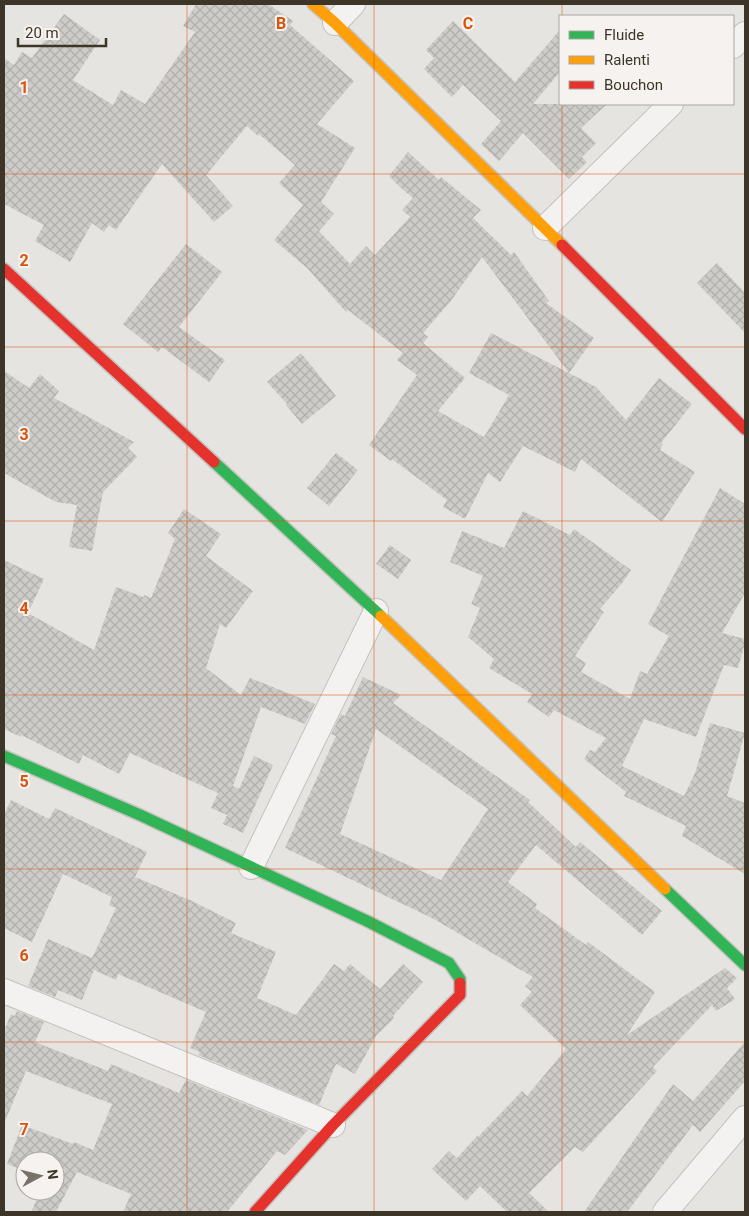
<svg xmlns="http://www.w3.org/2000/svg" width="749" height="1216" font-family="Roboto,sans-serif">
<style>
.building{fill:url(#building-cross-hatch);fill-rule:evenodd}
.lines{fill:none;stroke-linecap:round;stroke-linejoin:round}
.street-casing{stroke:#c4c2bf;stroke-width:26}
.fast-casing{stroke:#c4c2bf;stroke-width:14}
.slow-casing{stroke:#c4c2bf;stroke-width:14}
.jam-casing{stroke:#c4c2bf;stroke-width:14}
.street{stroke:#f3f2f0;stroke-width:24}
.fast{stroke:#30b455;stroke-width:11}
.slow{stroke:#ff9f0a;stroke-width:11}
.jam{stroke:#e5322d;stroke-width:11}
.grid{fill:none;stroke:#d7550f;stroke-width:1;stroke-opacity:0.55}
.grid-label{font-size:16px;text-anchor:middle;font-weight:bold;fill:#d7550f;stroke:#f6f2ef;stroke-width:4;stroke-linejoin:round;paint-order:stroke}
</style>
<defs>
<pattern id="building-cross-hatch" width="8" height="8" patternUnits="userSpaceOnUse" patternTransform="scale(1.25)"><rect width="8" height="8" fill="#ceccc9"/><path d="M0 0l8 8M0 8l8-8" fill="none" stroke="#b2b0ad"/></pattern>
</defs>
<rect width="100%" height="100%" fill="#e6e4e1"/>
<!-- building -->
<path class="building" d="M 196,4 L 268,4 L 293,21 L 290,25 L 354,81 L 317,124 L 355,148 L 321,202 L 334,214 L 319,231 L 350,264 L 366,246 L 375,255 L 410,217 L 402,210 L 413,198 L 401,188 L 389,176 L 408,152 L 439,180 L 441,177 L 481,210 L 473,218 L 511,255 L 514,252 L 549,301 L 546,303 L 594,338 L 569,373 L 482,257 L 450,302 L 423,333 L 428,337 L 423,343 L 465,378 L 438,411 L 484,437 L 509,395 L 469,373 L 491,333 L 596,387 L 626,420 L 659,378 L 692,404 L 661,443 L 663,444 L 660,450 L 695,472 L 662,522 L 581,459 L 575,472 L 523,446 L 500,482 L 488,473 L 465,519 L 443,507 L 447,500 L 392,459 L 391,461 L 369,445 L 417,375 L 397,360 L 403,353 L 348,310 L 346,312 L 307,268 L 274,240 L 303,205 L 279,183 L 295,165 L 259,134 L 258,136 L 247,126 L 206,175 L 233,206 L 214,222 L 162,164 L 116,230 L 109,225 L 104,232 L 92,223 L 70,262 L 35,241 L 44,225 L 4,204 L 4,58 L 14,65 L 22,52 L 32,58 L 64,14 L 100,40 L 73,80 L 113,105 L 121,90 L 145,104 L 195,32 L 183,26 Z
M 453,21 L 515,82 L 560,30 L 560,72 L 533,104 L 607,104 L 581,128 L 596,143 L 582,157 L 587,162 L 569,179 L 523,133 L 499,161 L 481,144 L 501,121 L 463,85 L 452,97 L 424,69 L 434,58 L 426,50 Z
M 186,244 L 222,272 L 179,327 L 225,360 L 209,382 L 162,347 L 158,352 L 123,324 Z
M 717,263 L 745,293 L 745,333 L 697,283 Z
M 301,353 L 336,396 L 302,424 L 286,405 L 287,404 L 267,382 Z
M 4,371 L 29,388 L 40,374 L 59,391 L 54,398 L 134,442 L 128,448 L 137,457 L 103,492 L 92,551 L 69,547 L 77,505 L 56,502 L 4,473 Z
M 336,453 L 358,470 L 329,506 L 307,488 Z
M 720,488 L 745,504 L 745,593 L 722,633 L 745,639 L 745,643 L 738,668 L 724,665 L 696,737 L 644,719 L 622,766 L 684,796 L 695,773 L 710,723 L 745,733 L 727,796 L 745,803 L 745,874 L 682,836 L 686,826 L 624,796 L 626,792 L 584,759 L 590,750 L 595,752 L 606,738 L 554,710 L 549,717 L 527,702 L 532,694 L 489,668 L 494,659 L 468,637 L 480,608 L 471,604 L 483,576 L 450,562 L 462,531 L 504,548 L 523,511 L 570,535 L 574,529 L 631,570 L 623,582 L 600,609 L 604,612 L 575,656 L 586,663 L 581,672 L 630,699 L 640,671 L 647,674 L 669,636 L 648,624 Z
M 184,509 L 221,534 L 206,556 L 253,591 L 226,628 L 220,624 L 206,668 L 241,695 L 250,678 L 315,704 L 305,724 L 261,707 L 233,786 L 239,789 L 254,756 L 273,765 L 243,833 L 223,824 L 227,815 L 211,808 L 218,793 L 130,753 L 119,774 L 83,755 L 79,764 L 21,735 L 21,737 L 4,729 L 4,560 L 44,579 L 28,613 L 94,650 L 116,587 L 144,597 L 144,595 L 151,598 L 175,539 L 168,533 Z
M 390,545 L 411,560 L 398,579 L 376,564 Z
M 363,677 L 401,695 L 393,703 L 530,800 L 528,802 L 576,847 L 580,842 L 662,911 L 642,935 L 536,845 L 508,882 L 537,904 L 535,908 L 586,945 L 588,942 L 655,992 L 627,1035 L 725,968 L 737,978 L 727,988 L 735,999 L 716,1011 L 712,1005 L 653,1067 L 657,1071 L 583,1152 L 575,1147 L 529,1193 L 549,1212 L 507,1212 L 480,1186 L 466,1201 L 432,1169 L 449,1151 L 457,1158 L 477,1136 L 478,1137 L 522,1091 L 527,1096 L 566,1049 L 520,1005 L 532,992 L 525,986 L 533,977 L 432,918 L 285,848 L 336,736 L 331,734 L 341,714 L 345,716 ZM 376,729 L 488,809 L 441,880 L 340,834 Z
M 11,800 L 49,819 L 55,808 L 147,852 L 135,877 L 192,901 L 236,923 L 231,933 L 276,952 L 257,998 L 296,1015 L 334,964 L 344,971 L 350,964 L 380,989 L 403,964 L 423,982 L 393,1016 L 394,1018 L 376,1036 L 355,1074 L 336,1064 L 319,1105 L 198,1055 L 200,1052 L 190,1048 L 206,1012 L 118,974 L 116,980 L 94,970 L 82,1000 L 58,990 L 55,997 L 28,986 L 48,939 L 92,958 L 116,908 L 109,905 L 112,897 L 63,874 L 32,942 L 4,928 L 4,814 Z
M 17,1011 L 44,1022 L 35,1042 L 108,1071 L 111,1064 L 179,1093 L 186,1080 L 308,1130 L 285,1155 L 277,1151 L 227,1212 L 123,1212 L 131,1194 L 77,1172 L 56,1212 L 31,1212 L 41,1191 L 55,1191 L 55,1161 L 25,1161 L 25,1171 L 7,1164 L 22,1125 L 73,1144 L 74,1142 L 93,1150 L 112,1104 L 26,1071 L 4,1124 L 4,1031 L 11,1014 L 15,1016 Z
M 745,1042 L 745,1081 L 700,1132 L 693,1125 L 627,1212 L 584,1212 L 673,1084 L 693,1101 Z"/>
<g class="lines">
<defs>
<path id="street" d="M 335,23 L 353,4
M 733,46 L 745,34
M 545,228 L 671,104
M 251,867 L 376,611
M 4,991 L 333,1125
M 665,1212 L 745,1118"/>
<path id="fast" d="M 214,462 L 381,616
M 4,756 L 140,815 L 367,921 L 449,963 L 460,979 L 460,983
M 665,889 L 745,965"/>
<path id="slow" d="M 313,4 L 335,23 L 562,245
M 381,616 L 665,889"/>
<path id="jam" d="M 562,245 L 745,429
M 4,269 L 214,462
M 255,1212 L 333,1125 L 460,995 L 460,983"/>
</defs>
<!-- street casing -->
<use href="#street" class="street-casing"/>
<!-- fast casing -->
<use href="#fast" class="fast-casing"/>
<!-- slow casing -->
<use href="#slow" class="slow-casing"/>
<!-- jam casing -->
<use href="#jam" class="jam-casing"/>
<!-- street -->
<use href="#street" class="street"/>
<!-- fast -->
<use href="#fast" class="fast"/>
<!-- slow -->
<use href="#slow" class="slow"/>
<!-- jam -->
<use href="#jam" class="jam"/>
</g>
<!-- grid -->
<path class="grid" d="M 187,4 L 187,1212M 374,4 L 374,1212M 562,4 L 562,16M 562,104 L 562,1212M 4,174 L 745,174M 4,347 L 745,347M 4,521 L 745,521M 4,695 L 745,695M 4,869 L 745,869M 4,1042 L 745,1042"/>
<g class="grid-label">
<text x="281" y="29">B</text>
<text x="468" y="29">C</text>
<text x="24" y="93">1</text>
<text x="24" y="266">2</text>
<text x="24" y="440">3</text>
<text x="24" y="614">4</text>
<text x="24" y="787">5</text>
<text x="24" y="961">6</text>
<text x="24" y="1135">7</text>
</g>
<!-- border -->
<rect width="749" height="1216" fill="none" stroke="#3e3529" stroke-width="10"/>
<!-- legend -->
<rect x="559" y="15" width="175" height="90" fill="#f6f2ef" stroke="#aca6a0"/>
<rect x="569" y="31" width="25" height="8" fill="#30b455" stroke="#aca6a0"/>
<text x="604" y="40" font-size="15" fill="#3e3529">Fluide</text>
<rect x="569" y="56" width="25" height="8" fill="#ff9f0a" stroke="#aca6a0"/>
<text x="604" y="65" font-size="15" fill="#3e3529">Ralenti</text>
<rect x="569" y="81" width="25" height="8" fill="#e5322d" stroke="#aca6a0"/>
<text x="604" y="90" font-size="15" fill="#3e3529">Bouchon</text>
<!-- north arrow -->
<g transform="translate(40 1176) rotate(83)"><circle r="24" fill="#f6f2ef" stroke="#aca6a0"/>
<path d="M0-4L9 19L0 12L-9 19Z" fill="#797269"/>
<text y="-8" font-size="14" font-weight="bold" text-anchor="middle" fill="#3e3529">N</text>
</g>
<!-- scale -->
<path d="M18 38v8h88v-8" fill="none" stroke="#3e3529" stroke-width="2.5"/>
<text x="25" y="38" font-size="15" fill="#3e3529" stroke="#f6f2ef" stroke-width="4" paint-order="stroke">20 m</text>
</svg>
